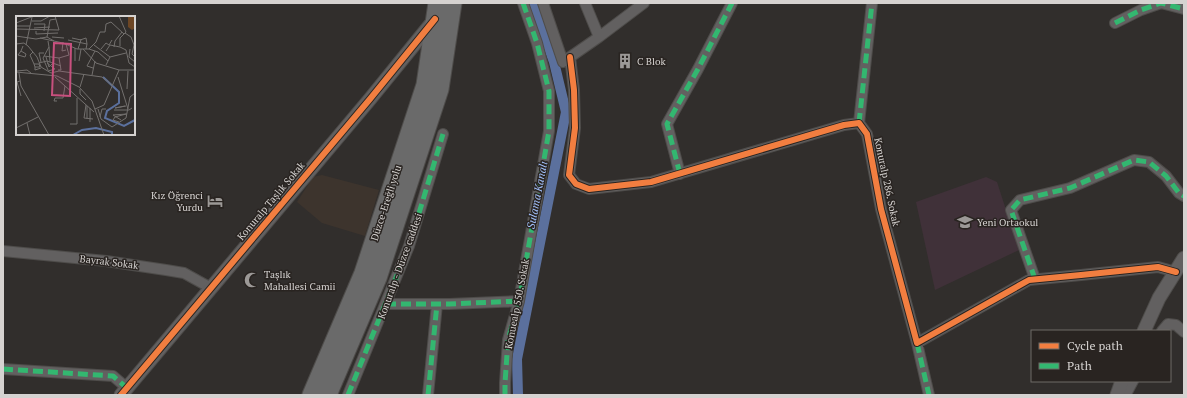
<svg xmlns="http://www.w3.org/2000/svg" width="1187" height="398" font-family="'PT Serif',serif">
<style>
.built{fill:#3d342d}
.education{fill:#403139}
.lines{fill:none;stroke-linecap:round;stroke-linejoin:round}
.canal{stroke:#5b709d;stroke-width:10}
.minor-casing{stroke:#4e4c4a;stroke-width:12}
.tertiary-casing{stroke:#4e4c4a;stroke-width:15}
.trunk-casing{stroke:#4e4c4a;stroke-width:19}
.minor{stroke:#626060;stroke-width:10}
.tertiary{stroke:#626060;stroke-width:13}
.trunk{stroke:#6a6a6a;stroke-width:17}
.quiet{stroke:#33b770;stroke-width:5;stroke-dasharray:10 5;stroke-linecap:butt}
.cycleway-casing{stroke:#292421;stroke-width:8}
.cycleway{stroke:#f27e40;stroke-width:6}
.labels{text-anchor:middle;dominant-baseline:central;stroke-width:3;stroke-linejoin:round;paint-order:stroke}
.poi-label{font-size:10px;fill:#d5d2d0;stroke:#292421;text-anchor:start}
.street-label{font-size:10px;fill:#d5d2d0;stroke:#292421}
.water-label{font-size:11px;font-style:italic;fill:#a2c0fa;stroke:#292421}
.inset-river{fill:none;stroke:#5b709d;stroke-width:2}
.inset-road{fill:none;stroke:#73706e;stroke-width:1}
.view{fill:#c8507e;fill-opacity:0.15;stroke:#c8507e;stroke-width:2}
.inset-edge{fill:none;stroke:#d5d2d0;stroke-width:2}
</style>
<rect width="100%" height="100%" fill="#312e2c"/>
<!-- built -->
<path class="built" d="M 322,175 L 379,190 L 365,236 L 322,223 L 297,202 L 313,177 Z"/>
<!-- education -->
<path class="education" d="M 986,177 L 997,182 L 1019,250 L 935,290 L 916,202 Z"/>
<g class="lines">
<!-- canal -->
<path class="canal" d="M 518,395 L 517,359 L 566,112 L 554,62 L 533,3"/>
<defs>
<path id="minor" d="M 543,3 L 563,62 L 599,37
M 585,3 L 599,37 L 644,3
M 1115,23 L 1141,10 L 1161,3 L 1184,9
M 570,57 L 574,90 L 575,128 L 569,175 L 576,184 L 589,189 L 651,182 L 844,125 L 859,123 L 867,134 L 881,209 L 917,343 L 1029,280 L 1081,275 L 1158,267 L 1176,272
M 859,123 L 872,3
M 680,174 L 667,124 L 698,69 L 732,3
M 3,251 L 106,261 L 166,270 L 184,273 L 211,288
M 1035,279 L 1011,210 L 1020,200 L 1070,188 L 1134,160 L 1149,162 L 1166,176 L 1179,193 L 1184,196
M 386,304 L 449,304 L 519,301
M 1162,331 L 1168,324 L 1176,325 L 1184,332
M 917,343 L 929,395
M 3,369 L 113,376 L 127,388
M 348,395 L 409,246 L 443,134
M 428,395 L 437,304
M 505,395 L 505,383 L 508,340 L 519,301 L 549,131 L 549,91 L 537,43 L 523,3
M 1124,395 L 1126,394 L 1133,381"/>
<path id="tertiary" d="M 1144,331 L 1159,298 L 1184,258
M 121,395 L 370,99 L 435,19
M 1117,395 L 1122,381"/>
<path id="trunk" d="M 311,395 L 363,273 L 425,85 L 437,3
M 328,395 L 378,278 L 440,89 L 453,3"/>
</defs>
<!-- minor casing -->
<use href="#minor" class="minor-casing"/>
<!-- tertiary casing -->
<use href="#tertiary" class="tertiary-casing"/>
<!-- trunk casing -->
<use href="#trunk" class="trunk-casing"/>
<!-- minor -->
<use href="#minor" class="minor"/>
<!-- tertiary -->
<use href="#tertiary" class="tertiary"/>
<!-- trunk -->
<use href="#trunk" class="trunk"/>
<!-- quiet -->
<path class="quiet" d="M 1115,23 L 1141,10 L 1161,3 L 1184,9
M 859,123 L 872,3
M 680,174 L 667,124 L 698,69 L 732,3
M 1035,279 L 1011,210 L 1020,200 L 1070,188 L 1134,160 L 1149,162 L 1166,176 L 1179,193 L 1184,196
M 386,304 L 449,304 L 519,301
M 917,343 L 929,395
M 3,369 L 113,376 L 127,388
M 348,395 L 409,246 L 443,134
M 428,395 L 437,304
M 505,395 L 505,383 L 508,340 L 519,301 L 549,131 L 549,91 L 537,43 L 523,3"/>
<defs>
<path id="cycleway" d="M 570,57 L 574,90 L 575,128 L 569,175 L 576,184 L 589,189 L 651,182 L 844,125 L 859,123 L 867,134 L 881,209 L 917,343 L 1029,280 L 1081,275 L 1158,267 L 1176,272
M 121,395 L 370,99 L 435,19"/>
</defs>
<!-- cycleway casing -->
<use href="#cycleway" class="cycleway-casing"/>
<!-- cycleway -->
<use href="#cycleway" class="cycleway"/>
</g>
<!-- icons -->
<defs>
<symbol id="building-bare" viewBox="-9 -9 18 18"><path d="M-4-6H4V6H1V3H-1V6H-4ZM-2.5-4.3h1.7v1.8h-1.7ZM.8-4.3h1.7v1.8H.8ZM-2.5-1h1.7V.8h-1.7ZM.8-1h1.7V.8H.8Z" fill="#9c9997" stroke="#292421" stroke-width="2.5" paint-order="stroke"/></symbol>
<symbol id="hotel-bare" viewBox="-9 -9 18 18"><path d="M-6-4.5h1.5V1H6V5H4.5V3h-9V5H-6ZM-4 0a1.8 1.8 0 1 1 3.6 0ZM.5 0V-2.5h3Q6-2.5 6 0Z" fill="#9c9997" stroke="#292421" stroke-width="2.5" paint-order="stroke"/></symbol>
<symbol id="school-bare" viewBox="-9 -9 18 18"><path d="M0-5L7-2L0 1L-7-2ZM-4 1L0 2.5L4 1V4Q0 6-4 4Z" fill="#9c9997" stroke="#292421" stroke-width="2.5" paint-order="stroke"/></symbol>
<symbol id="mosque-bare" viewBox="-9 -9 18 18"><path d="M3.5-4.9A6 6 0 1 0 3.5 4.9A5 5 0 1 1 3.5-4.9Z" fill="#9c9997" stroke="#292421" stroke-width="2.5" paint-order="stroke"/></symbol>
</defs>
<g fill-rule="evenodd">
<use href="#building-bare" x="614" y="50" width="22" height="22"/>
<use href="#hotel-bare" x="204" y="190" width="22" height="22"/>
<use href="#school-bare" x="954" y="211" width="22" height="22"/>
<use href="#mosque-bare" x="241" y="269" width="22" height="22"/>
</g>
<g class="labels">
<!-- poi labels -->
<g class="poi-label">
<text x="637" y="61">C Blok</text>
<text x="203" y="195" text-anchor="end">Kız Öğrenci<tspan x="203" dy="12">Yurdu</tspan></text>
<text x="977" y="222">Yeni Ortaokul</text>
<text x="264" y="274">Taşlık<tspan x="264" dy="12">Mahallesi Camii</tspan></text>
</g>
<!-- street labels -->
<g class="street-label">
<text transform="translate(887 182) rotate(78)">Konuralp 286. Sokak</text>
<text transform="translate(271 201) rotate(-50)">Konuralp Taşlık Sokak</text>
<text transform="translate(386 203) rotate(-72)">Düzce-Ereğli yolu</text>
<text transform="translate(109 262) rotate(7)">Bayrak Sokak</text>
<text transform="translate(400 266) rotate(-70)">Konuralp - Düzce caddesi</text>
<text transform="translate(517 304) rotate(-79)">Konuealp 550. Sokak</text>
</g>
<!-- water labels -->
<g class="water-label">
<text transform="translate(537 195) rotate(-79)">Sulama Kanalı</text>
</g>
</g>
<!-- overview -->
<g transform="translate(16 16)">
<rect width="119" height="119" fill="#312e2c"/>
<path d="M 112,0 L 119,0 L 119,12 L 116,14 L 112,11 Z" fill="#6d4624"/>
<path class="inset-river" d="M 87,61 L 103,76 L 103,87 L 91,95 L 89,102 L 108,110 L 119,104M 57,119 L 66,114 L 80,112 L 96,116 L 96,119"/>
<path class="inset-road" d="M 103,0 L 110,16M 16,5 L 25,5 L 34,0M 0,7 L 18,0M 18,8 L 29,8 L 28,15M 0,10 L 14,10M 18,12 L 34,11M 0,13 L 43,14 L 39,0M 20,15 L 20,18 L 42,17M 109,17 L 115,21 L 118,29M 0,20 L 20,23 L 31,21 L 38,25M 31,21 L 34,4 L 40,3M 36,21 L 48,22M 24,22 L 47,27 L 61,33 L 73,33 L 80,26 L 84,16 L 89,16 L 90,8 L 95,6 L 108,18M 56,22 L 65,24 L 62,33M 52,24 L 71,28 L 70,33M 64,24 L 70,22 L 71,28M 32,25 L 33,31 L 27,42 L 32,54M 47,26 L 46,35 L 50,34M 0,28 L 8,27 L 12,30 L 21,41 L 25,51 L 35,57M 10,29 L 16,1M 78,29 L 94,41 L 90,49M 104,30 L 104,22 L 110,16M 33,31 L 34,46M 98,31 L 99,25 L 106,16M 104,31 L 110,34 L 113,47 L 119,51M 67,33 L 80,47 L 103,54M 73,33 L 82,36 L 92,45M 85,33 L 90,27 L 93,29 L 96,24M 114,33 L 113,41 L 119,46M 5,35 L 2,39 L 9,41 L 10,38 L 5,35 L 7,30M 90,35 L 94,29 L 104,31M 17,36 L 14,39 L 18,48M 116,38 L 118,40 L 116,38 L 118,29M 28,40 L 43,42M 30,41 L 33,51 L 37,47M 94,41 L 110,37M 59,45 L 59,32M 63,45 L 65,33M 25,46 L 23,37 L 28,37M 23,47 L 31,45 L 45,50M 31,47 L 39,53 L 32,55M 19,51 L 18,48 L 23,48 L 24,51 L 19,51 L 19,54 L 25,52M 77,52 L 71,50 L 79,35M 42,54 L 45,54 L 43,42 L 53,39 L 50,28M 1,55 L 11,54 L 15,57M 0,56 L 41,60 L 63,71 L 76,85 L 88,119M 3,57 L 5,70 L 33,119M 35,57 L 43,55 L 86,61 L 96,69M 76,59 L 79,45M 39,61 L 78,96M 102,61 L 112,93M 4,65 L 1,66 L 5,80M 64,71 L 68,58M 64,73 L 64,78 L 70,84M 111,73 L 112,55M 41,85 L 38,85 L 39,82 L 47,82 L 49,70M 70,89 L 68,102 L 77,103M 109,90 L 99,92 L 110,90M 79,93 L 88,89 L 103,54 L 119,54M 82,93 L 85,103 L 96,111 L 110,102 L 114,81 L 119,77M 98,94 L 113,94 L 116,92M 84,101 L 86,93 L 90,93M 71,103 L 71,90M 105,104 L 97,99 L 111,98M 74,106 L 74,92M 103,106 L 97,104 L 99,101 L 110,98M 11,107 L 14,119M 54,108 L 61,108 L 61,82M 0,112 L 22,101"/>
<path class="view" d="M 38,27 L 55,28 L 54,80 L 36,79 Z"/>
<rect width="119" height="119" class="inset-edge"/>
</g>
<!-- border -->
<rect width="1187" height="398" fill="none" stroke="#d5d2d0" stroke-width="8"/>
<!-- legend -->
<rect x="1031" y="330" width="140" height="52" fill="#292421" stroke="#6e6a67"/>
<rect x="1039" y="343" width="20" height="6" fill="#f27e40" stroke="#6e6a67"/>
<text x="1067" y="350" font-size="12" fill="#d5d2d0">Cycle path</text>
<rect x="1039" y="363" width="20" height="6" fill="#33b770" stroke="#6e6a67"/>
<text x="1067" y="370" font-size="12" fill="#d5d2d0">Path</text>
</svg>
